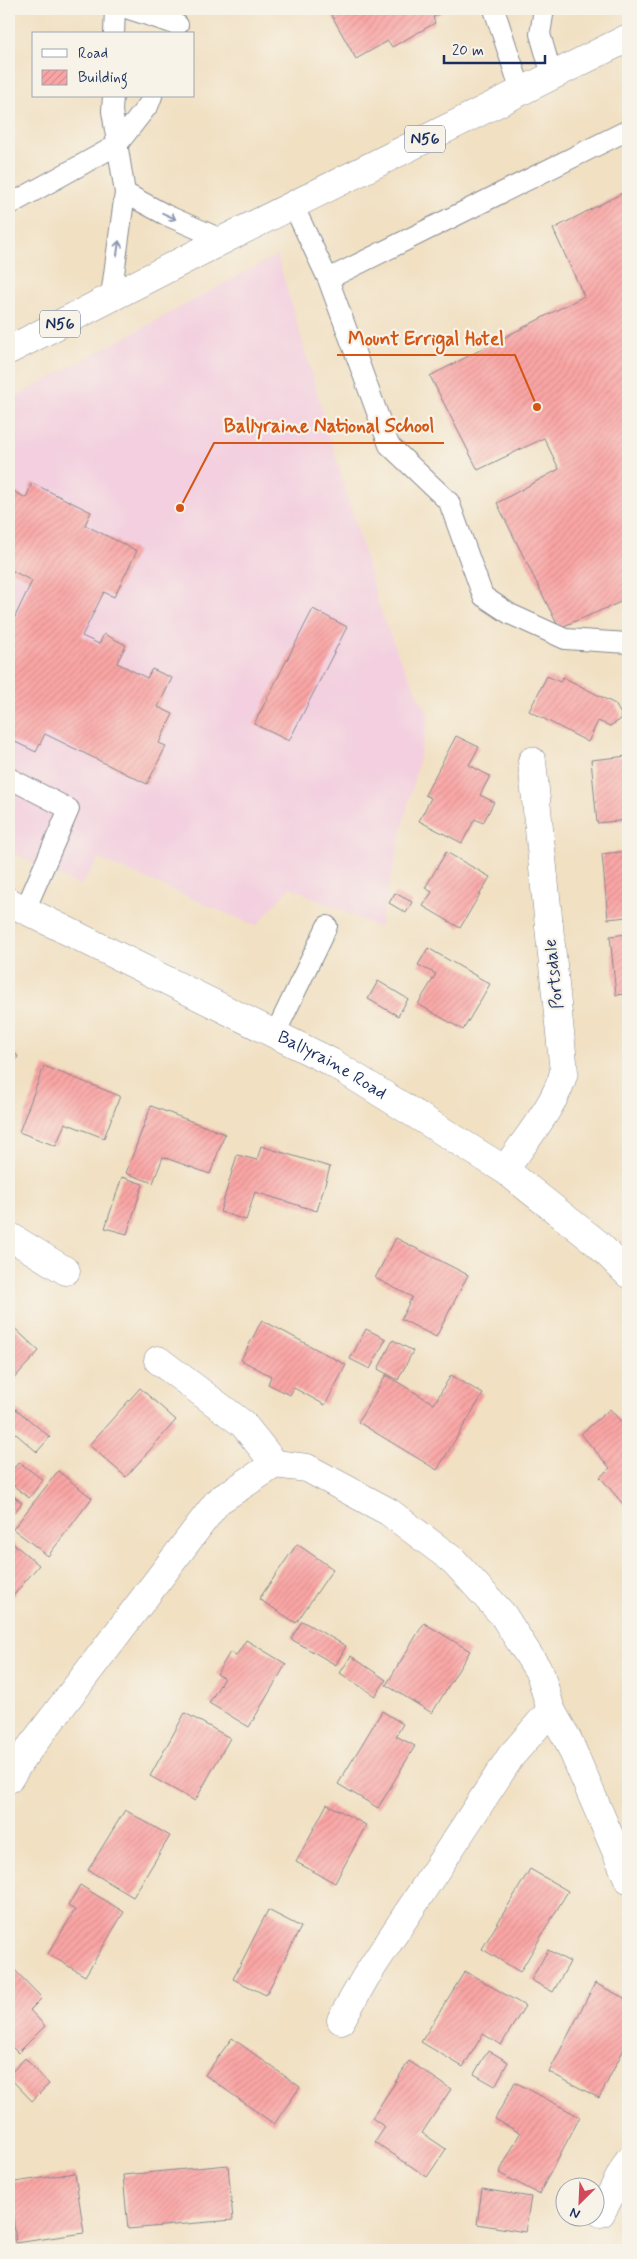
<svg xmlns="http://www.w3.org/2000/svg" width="637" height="2259" font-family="Mynerve,sans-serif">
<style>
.built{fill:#f3cfdf}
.building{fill:url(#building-hatch)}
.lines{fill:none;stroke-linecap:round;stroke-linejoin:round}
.service-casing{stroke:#868890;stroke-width:22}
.minor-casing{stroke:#868890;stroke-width:29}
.secondary-casing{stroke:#868890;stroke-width:29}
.primary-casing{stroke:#868890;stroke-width:29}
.service{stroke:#fff;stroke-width:20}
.minor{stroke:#fff;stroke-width:28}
.secondary{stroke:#fff;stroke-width:28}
.primary{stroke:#fff;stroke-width:28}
.oneway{stroke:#8d97ae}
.labels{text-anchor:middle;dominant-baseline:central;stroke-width:4.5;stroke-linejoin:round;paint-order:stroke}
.shield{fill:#f7f3e8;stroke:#5d6a87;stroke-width:1}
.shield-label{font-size:16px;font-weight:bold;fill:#1b2f5e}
.street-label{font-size:18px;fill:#1b2f5e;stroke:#f7f3e8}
.leader{fill:none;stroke:#d45514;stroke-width:2}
.callout-dot{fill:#d45514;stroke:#f7f3e8;stroke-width:2}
.callout-label{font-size:19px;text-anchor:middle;font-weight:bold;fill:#d45514;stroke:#f7f3e8;stroke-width:4.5;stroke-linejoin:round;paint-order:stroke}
</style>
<defs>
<pattern id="building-hatch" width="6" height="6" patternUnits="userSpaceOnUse" patternTransform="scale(1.25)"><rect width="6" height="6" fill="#faa5a4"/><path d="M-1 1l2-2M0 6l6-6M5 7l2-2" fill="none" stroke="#d68e90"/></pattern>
</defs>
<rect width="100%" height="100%" fill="#f7f3e8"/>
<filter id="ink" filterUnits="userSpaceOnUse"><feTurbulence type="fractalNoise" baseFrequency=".02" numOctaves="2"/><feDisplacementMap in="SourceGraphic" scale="10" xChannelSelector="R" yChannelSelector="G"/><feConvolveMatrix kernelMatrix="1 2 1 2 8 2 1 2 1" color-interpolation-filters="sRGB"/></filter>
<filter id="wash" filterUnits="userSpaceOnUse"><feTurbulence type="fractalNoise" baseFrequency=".0096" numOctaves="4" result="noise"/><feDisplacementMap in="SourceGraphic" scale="20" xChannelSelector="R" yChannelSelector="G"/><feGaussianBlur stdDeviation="1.12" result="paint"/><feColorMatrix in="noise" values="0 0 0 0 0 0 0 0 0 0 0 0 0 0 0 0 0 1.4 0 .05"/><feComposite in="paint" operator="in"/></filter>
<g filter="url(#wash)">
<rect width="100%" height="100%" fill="#f1e0c2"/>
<!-- built -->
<path class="built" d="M 277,255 L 382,615 L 400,659 L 429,716 L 379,928 L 290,887 L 256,926 L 99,859 L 80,886 L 9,851 L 9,400 Z"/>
<g id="blocks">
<!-- building -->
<path class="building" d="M 328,9 L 448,9 L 433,17 L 435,23 L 392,47 L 388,41 L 356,59 Z
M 628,190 L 628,599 L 559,628 L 497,503 L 559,469 L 544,438 L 478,470 L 430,376 L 584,296 L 553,229 Z
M 32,483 L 91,512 L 85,525 L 137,551 L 114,597 L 104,592 L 82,636 L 99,644 L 104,634 L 126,645 L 117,663 L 147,678 L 152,669 L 172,678 L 158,707 L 173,714 L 159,743 L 166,746 L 147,784 L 45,734 L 36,752 L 9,739 L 9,624 L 11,625 L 32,581 L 9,569 L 9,501 L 13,491 L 26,498 Z
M 313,609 L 347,627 L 289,741 L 254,724 Z
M 547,676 L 560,682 L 563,677 L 615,704 L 621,714 L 620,720 L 610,726 L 598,721 L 588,742 L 529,711 Z
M 456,736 L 479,747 L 469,765 L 490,776 L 480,795 L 494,802 L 483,823 L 475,819 L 462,843 L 419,821 L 431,798 L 425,795 Z
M 628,756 L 628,820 L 597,823 L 591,760 Z
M 628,851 L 628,917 L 608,919 L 602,854 Z
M 446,852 L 490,877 L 460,928 L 423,906 L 432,892 L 425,888 Z
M 395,893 L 412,902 L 406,913 L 389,903 Z
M 628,934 L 628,994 L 616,995 L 610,936 Z
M 428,948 L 490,984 L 463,1030 L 418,1004 L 436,974 L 418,965 Z
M 378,981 L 408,999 L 398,1016 L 368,999 Z
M 624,1033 L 628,1033 L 628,1065 L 627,1065 Z
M 9,1052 L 18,1056 L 9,1076 Z
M 44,1066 L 120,1096 L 104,1138 L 65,1123 L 56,1146 L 19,1132 Z
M 151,1106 L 225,1134 L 210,1174 L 163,1157 L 153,1183 L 126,1173 Z
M 261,1146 L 330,1167 L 317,1211 L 255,1192 L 246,1220 L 220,1212 L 237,1155 L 257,1160 Z
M 122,1177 L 143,1184 L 127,1234 L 105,1228 Z
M 396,1238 L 468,1275 L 436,1337 L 401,1319 L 412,1297 L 375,1278 Z
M 262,1320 L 346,1365 L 325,1405 L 294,1388 L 290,1395 L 268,1384 L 271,1376 L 241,1360 Z
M 9,1323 L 39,1351 L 9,1384 Z
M 366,1329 L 386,1339 L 370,1369 L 350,1359 Z
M 393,1340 L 413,1351 L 398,1380 L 378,1369 Z
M 386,1375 L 434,1404 L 451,1375 L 483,1394 L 437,1470 L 358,1422 Z
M 140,1388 L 176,1420 L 126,1477 L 89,1445 Z
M 16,1409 L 50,1437 L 37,1452 L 9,1428 L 9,1418 Z
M 610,1409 L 628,1430 L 628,1510 L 600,1477 L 610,1468 L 581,1434 Z
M 19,1462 L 43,1480 L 29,1498 L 9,1482 L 9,1474 Z
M 58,1471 L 92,1498 L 48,1556 L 13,1529 Z
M 9,1492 L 22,1503 L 14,1513 L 9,1509 Z
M 9,1540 L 39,1565 L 9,1601 Z
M 297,1544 L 333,1569 L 296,1623 L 259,1599 Z
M 302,1621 L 346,1646 L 336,1665 L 291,1639 Z
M 424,1623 L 470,1651 L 432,1713 L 386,1685 Z
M 246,1640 L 286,1664 L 249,1727 L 209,1703 L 224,1678 L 217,1674 L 230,1652 L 236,1656 Z
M 351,1656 L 386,1680 L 375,1696 L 340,1673 Z
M 382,1711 L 403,1724 L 396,1736 L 415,1746 L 378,1808 L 338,1784 Z
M 185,1713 L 230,1738 L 195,1801 L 150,1776 Z
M 327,1804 L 366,1825 L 335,1883 L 296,1862 Z
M 125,1810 L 170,1836 L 133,1897 L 88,1870 Z
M 530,1869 L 568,1891 L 520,1972 L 482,1949 Z
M 80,1885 L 124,1912 L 85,1976 L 48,1954 L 75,1910 L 68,1906 Z
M 268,1910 L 301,1927 L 266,1995 L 233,1979 Z
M 548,1950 L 570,1962 L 553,1992 L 531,1980 Z
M 9,1964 L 42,1998 L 30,2010 L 45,2026 L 18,2053 L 9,2044 Z
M 465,1971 L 525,2006 L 501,2045 L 483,2034 L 463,2067 L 421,2042 Z
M 595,1983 L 628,2000 L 628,2041 L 599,2098 L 549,2072 Z
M 232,2038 L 300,2087 L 274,2124 L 205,2075 Z
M 488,2050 L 508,2062 L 495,2086 L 474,2074 Z
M 25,2058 L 49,2084 L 32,2101 L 9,2077 L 9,2075 Z
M 409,2061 L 451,2089 L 422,2133 L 446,2149 L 427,2177 L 375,2142 L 385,2127 L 372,2118 Z
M 515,2082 L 580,2117 L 539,2194 L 499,2173 L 520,2133 L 495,2119 Z
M 228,2165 L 233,2220 L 128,2229 L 123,2175 Z
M 75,2173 L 84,2233 L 16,2243 L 9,2183 Z
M 482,2189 L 531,2197 L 525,2232 L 477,2224 Z"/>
</g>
</g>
<g filter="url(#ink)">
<use href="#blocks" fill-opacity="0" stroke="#868890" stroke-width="1"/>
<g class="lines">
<defs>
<path id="service" d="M 129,9 L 178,25
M 494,9 L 521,91
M 544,9 L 540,34 L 552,76
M 114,34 L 115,9
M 125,193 L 166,215 L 223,240
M 9,205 L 117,145 L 149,104 L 152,96
M 293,205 L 328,279 L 389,445 L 449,502 L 483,596 L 510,614 L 565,639 L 628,643
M 328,279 L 628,130
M 111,296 L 125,193 L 112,111 L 113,96
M 9,778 L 69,809 L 25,910
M 275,1034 L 327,926"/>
<path id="minor" d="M 505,1170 C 524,1141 556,1105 564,1072 L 532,761
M 9,1236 L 66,1271
M 158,1360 L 243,1424 L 275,1464
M 9,1779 L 20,1761 L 218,1501 L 275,1464 L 307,1468 L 389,1512 L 454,1561 L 503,1615 L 540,1673 L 551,1710 L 568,1740 L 628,1879
M 341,2020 L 365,1978 L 511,1756 L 551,1710
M 601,2213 L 628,2161"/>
<g id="secondary">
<path id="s1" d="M 9,902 L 331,1062 L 505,1170 L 597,1243 L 628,1274"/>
</g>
<path id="primary" d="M 9,350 L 223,240 L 628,38"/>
</defs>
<!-- service casing -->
<use href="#service" class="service-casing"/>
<!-- minor casing -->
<use href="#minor" class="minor-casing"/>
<!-- secondary casing -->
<use href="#secondary" class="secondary-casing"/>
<!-- primary casing -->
<use href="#primary" class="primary-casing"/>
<!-- service -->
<use href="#service" class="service"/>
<!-- minor -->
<use href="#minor" class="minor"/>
<!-- secondary -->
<use href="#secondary" class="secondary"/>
<!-- primary -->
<use href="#primary" class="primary"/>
</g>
<!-- one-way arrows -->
<defs><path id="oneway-shaft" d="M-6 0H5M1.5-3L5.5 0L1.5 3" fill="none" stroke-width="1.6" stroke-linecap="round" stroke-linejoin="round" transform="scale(1.25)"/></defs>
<g class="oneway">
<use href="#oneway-shaft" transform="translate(169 216) rotate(25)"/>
<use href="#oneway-shaft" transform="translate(118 248) rotate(-82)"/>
</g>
</g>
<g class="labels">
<!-- shield labels -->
<g class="shield">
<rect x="405" y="125.5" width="40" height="27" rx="4"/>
<rect x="40" y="310.5" width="40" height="27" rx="4"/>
</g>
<g class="shield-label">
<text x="425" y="139">N56</text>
<text x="60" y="324">N56</text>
</g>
<!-- street labels -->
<g class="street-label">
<text transform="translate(554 974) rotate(-96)">Portsdale</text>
<text stroke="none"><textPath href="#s1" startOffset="362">Ballyraine Road</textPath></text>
</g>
</g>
<!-- callouts -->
<path class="leader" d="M537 407L515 355H337M180 508L214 443H444"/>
<g class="callout-dot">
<circle cx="537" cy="407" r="5"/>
<circle cx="180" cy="508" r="5"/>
</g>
<g class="callout-label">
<text x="426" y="345">Mount Errigal Hotel</text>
<text x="329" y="432">Ballyraine National School</text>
</g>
<!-- margin -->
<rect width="637" height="2259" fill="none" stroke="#f7f3e8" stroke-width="30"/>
<!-- legend -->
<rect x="32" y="32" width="162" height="65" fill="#f7f3e8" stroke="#9fa5b1"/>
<rect x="42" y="49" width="25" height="8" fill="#ffffff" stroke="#9fa5b1"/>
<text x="78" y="58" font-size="15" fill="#1b2f5e">Road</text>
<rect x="42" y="70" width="25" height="15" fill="url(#building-hatch)" stroke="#9fa5b1"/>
<text x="78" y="82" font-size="15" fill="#1b2f5e">Building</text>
<!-- north arrow -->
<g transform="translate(580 2202) rotate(204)"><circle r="24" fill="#f7f3e8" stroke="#9fa5b1"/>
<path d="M0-4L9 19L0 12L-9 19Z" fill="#d1495b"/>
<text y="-8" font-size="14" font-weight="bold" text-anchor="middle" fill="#1b2f5e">N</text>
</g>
<!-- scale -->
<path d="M444 55v8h101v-8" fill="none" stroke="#1b2f5e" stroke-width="2.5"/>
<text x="452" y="55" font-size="15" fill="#1b2f5e" stroke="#f7f3e8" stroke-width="4" paint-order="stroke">20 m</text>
</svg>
